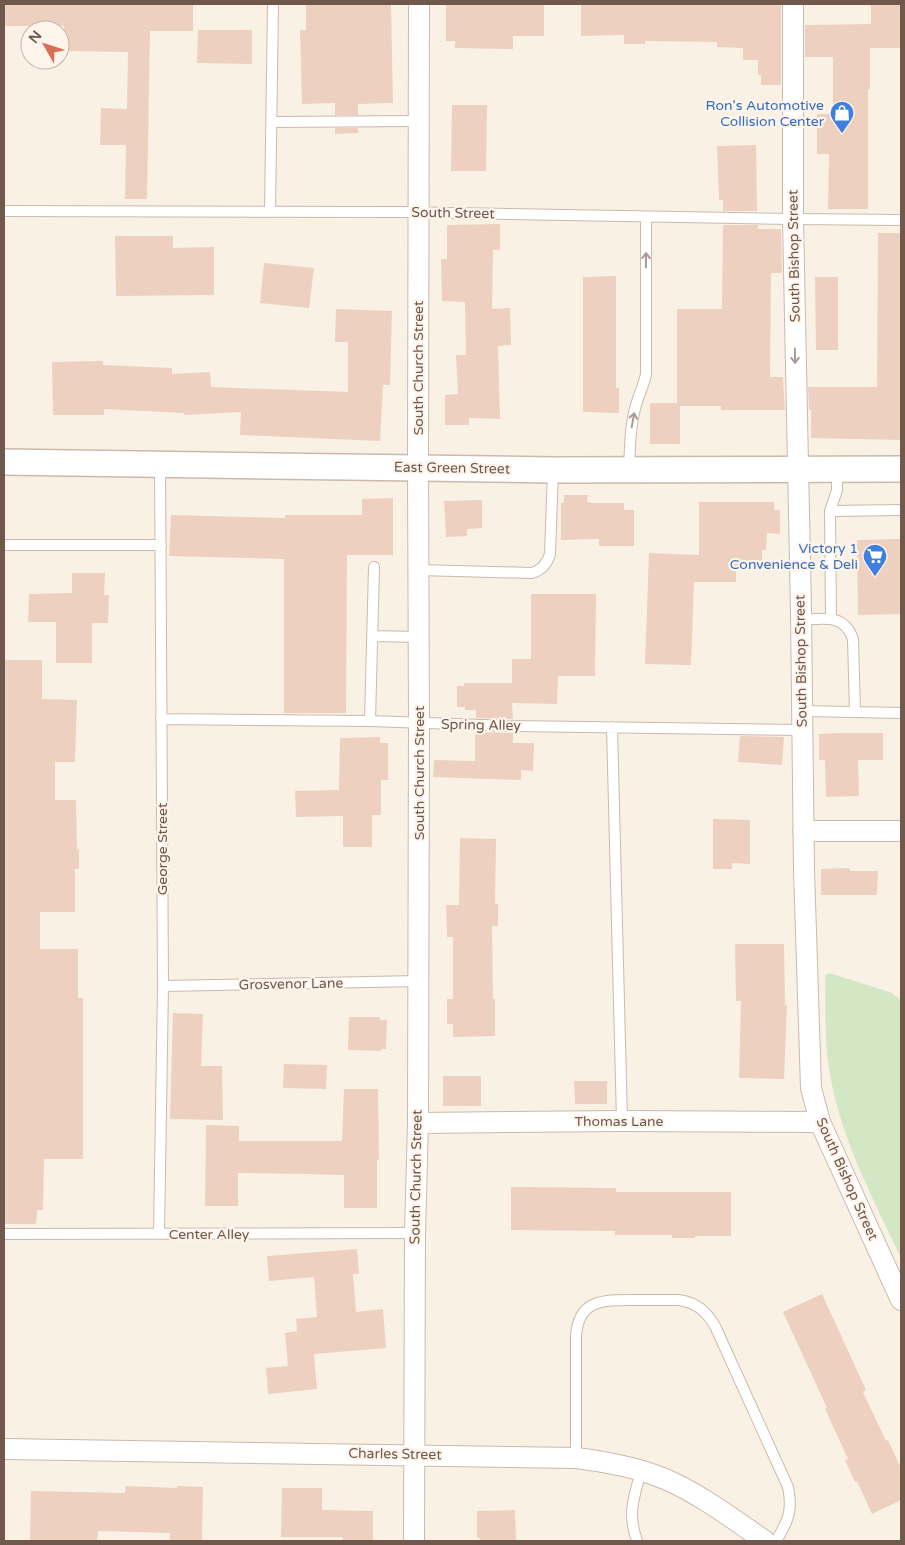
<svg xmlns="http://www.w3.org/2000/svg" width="905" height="1545" font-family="'Varela Round',sans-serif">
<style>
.green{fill:#d4e7c5}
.building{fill:#edd0bf}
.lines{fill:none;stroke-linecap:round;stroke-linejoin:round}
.service-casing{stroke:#cbb9ac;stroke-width:12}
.minor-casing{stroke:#cbb9ac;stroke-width:22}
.tertiary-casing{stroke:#cbb9ac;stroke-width:28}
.service{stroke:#fff;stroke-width:10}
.minor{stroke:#fff;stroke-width:20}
.tertiary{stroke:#fff;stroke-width:25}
.oneway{stroke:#aa9b94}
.labels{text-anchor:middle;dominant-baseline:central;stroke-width:4.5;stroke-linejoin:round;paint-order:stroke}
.shop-label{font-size:14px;fill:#366cbe;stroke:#fdf5eb;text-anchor:end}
.street-label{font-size:14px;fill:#71584d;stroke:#fdf5eb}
</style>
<rect width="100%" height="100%" fill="#faf1e5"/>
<!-- green -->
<path class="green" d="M 829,973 L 890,992 L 901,1000 L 901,1258 C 873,1198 841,1140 830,1074 C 824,1042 826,1008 825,975 Z"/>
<!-- building -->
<path class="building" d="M 4,4 L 193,4 L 193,31 L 150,31 L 147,199 L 125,199 L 126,145 L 100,145 L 101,108 L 127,109 L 128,52 L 64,51 L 64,26 L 4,26 Z
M 306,4 L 391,4 L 393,103 L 358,104 L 358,115 L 335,115 L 335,103 L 302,104 L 300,30 L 306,30 Z
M 446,4 L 544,4 L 544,36 L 513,36 L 513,49 L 455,48 L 455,41 L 446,41 Z
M 581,4 L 781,4 L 781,85 L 761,85 L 761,75 L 758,75 L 758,60 L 743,60 L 743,48 L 717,47 L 717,42 L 645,41 L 645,44 L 624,44 L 624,35 L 581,36 Z
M 871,4 L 901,4 L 901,48 L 870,48 L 870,89 L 868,89 L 868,209 L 828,209 L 829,154 L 817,154 L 817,114 L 833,114 L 833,57 L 805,57 L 805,25 L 871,24 Z
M 198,30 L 252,30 L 252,64 L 197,63 Z
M 452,105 L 487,105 L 486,171 L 451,171 Z
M 335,128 L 358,128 L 358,133 L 335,134 Z
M 756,145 L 757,211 L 723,211 L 723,200 L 719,200 L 717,146 Z
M 500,224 L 500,250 L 493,250 L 492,309 L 510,308 L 511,345 L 498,346 L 500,419 L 469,418 L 469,425 L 445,425 L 445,395 L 458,394 L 456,355 L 466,355 L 465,302 L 442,301 L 441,259 L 447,259 L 447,225 Z
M 723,225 L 758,225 L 758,229 L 781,229 L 782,273 L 771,273 L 770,377 L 783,377 L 785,410 L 721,410 L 721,406 L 680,406 L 680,444 L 650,444 L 650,403 L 677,403 L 677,309 L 722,309 Z
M 878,233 L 901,233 L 901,440 L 811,438 L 811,410 L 809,410 L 808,387 L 877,387 Z
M 115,236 L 173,236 L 173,248 L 214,247 L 214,295 L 116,296 Z
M 264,263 L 314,268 L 309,308 L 260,303 Z
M 616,276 L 616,388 L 619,388 L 619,413 L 583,412 L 583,277 Z
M 815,277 L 838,277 L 838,350 L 816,350 Z
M 336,309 L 392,311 L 390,385 L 383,385 L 380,441 L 240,435 L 241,412 L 184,415 L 184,413 L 104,409 L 104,415 L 53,415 L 52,362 L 103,361 L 103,365 L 172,368 L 172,374 L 210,372 L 211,387 L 348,392 L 348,342 L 335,342 Z
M 564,495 L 588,495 L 587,502 L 590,502 L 590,503 L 624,503 L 624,510 L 634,510 L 634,546 L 599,546 L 599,539 L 561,540 L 561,503 L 564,503 Z
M 393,498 L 393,555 L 347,555 L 346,713 L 284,713 L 284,559 L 169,556 L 171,515 L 285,518 L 285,515 L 362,515 L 362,499 Z
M 482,500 L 482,528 L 467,529 L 467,536 L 446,537 L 444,501 Z
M 699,502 L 774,502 L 774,510 L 780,510 L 780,534 L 767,533 L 766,550 L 762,550 L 762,570 L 736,570 L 736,582 L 694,582 L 691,665 L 645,664 L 649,553 L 699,555 Z
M 901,539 L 901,614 L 858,615 L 857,540 Z
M 72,573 L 105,573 L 104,595 L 109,595 L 108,623 L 92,623 L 92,663 L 56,663 L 56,622 L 28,622 L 29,594 L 72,593 Z
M 531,594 L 596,594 L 595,676 L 558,676 L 557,704 L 512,703 L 513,719 L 476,718 L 476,710 L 465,710 L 465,707 L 457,707 L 457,686 L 464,686 L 464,683 L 512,683 L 512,659 L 531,659 Z
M 5,660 L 42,660 L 42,699 L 77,700 L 75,762 L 55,762 L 55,800 L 76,800 L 77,849 L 79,849 L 79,869 L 75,869 L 75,912 L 40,912 L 40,949 L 78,949 L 78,998 L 83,998 L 83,1159 L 44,1159 L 43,1210 L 37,1210 L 36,1224 L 4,1224 Z
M 475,732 L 513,733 L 513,743 L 534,743 L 533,771 L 521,770 L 521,780 L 433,777 L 434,760 L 475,761 Z
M 837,733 L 883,733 L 883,760 L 858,760 L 859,796 L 826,797 L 825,760 L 819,760 L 819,734 Z
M 740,736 L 784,737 L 782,765 L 738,762 Z
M 380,737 L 380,743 L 388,743 L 388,780 L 381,780 L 381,815 L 372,815 L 372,847 L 343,847 L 343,816 L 296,817 L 295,791 L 339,790 L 340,738 Z
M 713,819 L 750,820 L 750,864 L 732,863 L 732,869 L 713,869 Z
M 460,838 L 496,839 L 495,904 L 498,904 L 498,926 L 492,926 L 493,999 L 495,999 L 495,1036 L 453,1037 L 453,1024 L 447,1024 L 447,999 L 453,999 L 453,937 L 447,937 L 446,905 L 459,905 Z
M 849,868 L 850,871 L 878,871 L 877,895 L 821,895 L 821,869 Z
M 735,944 L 784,944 L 785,1005 L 787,1005 L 784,1079 L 739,1078 L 741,1001 L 736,1001 Z
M 173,1013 L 203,1014 L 201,1066 L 222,1066 L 223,1120 L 170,1119 Z
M 349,1017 L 380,1017 L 380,1020 L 387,1020 L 386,1049 L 381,1049 L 381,1051 L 348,1050 Z
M 284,1064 L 327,1065 L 326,1089 L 283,1088 Z
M 443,1076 L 481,1076 L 481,1106 L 443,1106 Z
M 574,1081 L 607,1081 L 607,1104 L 575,1104 Z
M 344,1089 L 378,1089 L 379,1160 L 377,1160 L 377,1208 L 344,1208 L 344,1175 L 306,1174 L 238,1173 L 238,1206 L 205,1206 L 206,1125 L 239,1126 L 239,1141 L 342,1141 Z
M 511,1187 L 616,1188 L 616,1192 L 731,1192 L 731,1236 L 695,1236 L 695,1238 L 672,1238 L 672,1235 L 615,1235 L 615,1231 L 511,1230 Z
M 357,1249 L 359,1274 L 353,1274 L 356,1312 L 383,1309 L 386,1348 L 314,1354 L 317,1389 L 268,1394 L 266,1368 L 288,1366 L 285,1333 L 297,1331 L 296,1319 L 317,1317 L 314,1277 L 269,1281 L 267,1256 Z
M 822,1294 L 866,1390 L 863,1392 L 886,1441 L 888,1440 L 901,1468 L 901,1500 L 872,1514 L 857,1481 L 855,1482 L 845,1460 L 848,1459 L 825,1409 L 827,1408 L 783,1312 Z
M 126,1486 L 177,1488 L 177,1486 L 203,1487 L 202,1541 L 170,1541 L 170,1533 L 98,1531 L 97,1541 L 30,1541 L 31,1491 L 125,1493 Z
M 282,1488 L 322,1488 L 322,1510 L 373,1511 L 373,1541 L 342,1541 L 343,1537 L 281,1537 Z
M 515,1510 L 516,1541 L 480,1541 L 480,1538 L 477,1538 L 477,1511 Z"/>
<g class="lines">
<defs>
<path id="service" d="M 272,122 L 418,121
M 4,211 L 398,212 L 793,219 L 901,220
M 270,212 L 273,4
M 629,469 C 630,448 630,425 636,405 C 639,394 644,385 646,374 L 646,217
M 830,511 L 901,510
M 4,545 L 161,545
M 419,570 L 532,573 C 542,570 547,564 550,554 L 553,471
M 831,619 L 830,511 L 837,490 L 837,469
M 801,620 C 823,619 844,613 853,639 L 855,712 L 802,711
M 372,636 L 419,637
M 855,712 L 901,713
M 161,719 L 370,721 L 513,726 L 802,730
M 370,721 L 374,567
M 612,727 L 622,1121
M 163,986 L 418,981
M 4,1234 L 415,1233
M 159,1234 L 163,986 L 160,464
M 576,1458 L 576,1337 C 578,1298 605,1300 636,1300 C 650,1300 665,1300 679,1300 C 697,1303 706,1311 715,1326 L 788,1487 C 793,1511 788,1521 776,1541
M 637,1541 C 627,1512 634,1498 641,1471"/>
<path id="minor" d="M 793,4 L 793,219 L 801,611 L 804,870 L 811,1088 L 820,1122 L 901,1300
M 803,831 L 901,831
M 418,1123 L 622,1121 L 820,1122
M 4,1449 L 576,1458 C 606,1462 636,1467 665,1479 C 700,1494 733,1519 765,1541
M 414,1541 L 415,1233 L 418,1123 L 419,723 L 418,467 L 419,4"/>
<path id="tertiary" d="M 4,462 L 553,470 L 901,469"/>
</defs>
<!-- service casing -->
<use href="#service" class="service-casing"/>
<!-- minor casing -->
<use href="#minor" class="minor-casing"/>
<!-- tertiary casing -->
<use href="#tertiary" class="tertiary-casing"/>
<!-- service -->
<use href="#service" class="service"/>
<!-- minor -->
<use href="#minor" class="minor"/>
<!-- tertiary -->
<use href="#tertiary" class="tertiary"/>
</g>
<!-- one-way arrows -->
<defs><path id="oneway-shaft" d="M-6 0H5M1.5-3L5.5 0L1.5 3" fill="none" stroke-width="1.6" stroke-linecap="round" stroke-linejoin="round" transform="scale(1.25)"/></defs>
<g class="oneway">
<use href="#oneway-shaft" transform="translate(646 260) rotate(-89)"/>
<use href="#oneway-shaft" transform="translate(795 356) rotate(89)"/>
<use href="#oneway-shaft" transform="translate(633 420) rotate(-80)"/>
</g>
<!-- icons -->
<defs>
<symbol id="shop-pin" viewBox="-11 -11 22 30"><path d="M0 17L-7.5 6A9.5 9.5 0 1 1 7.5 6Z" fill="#3f7fe0" stroke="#fdf5eb"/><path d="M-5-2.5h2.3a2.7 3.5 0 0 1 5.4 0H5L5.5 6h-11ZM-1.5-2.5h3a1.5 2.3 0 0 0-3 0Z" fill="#fff"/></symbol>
<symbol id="supermarket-pin" viewBox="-11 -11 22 30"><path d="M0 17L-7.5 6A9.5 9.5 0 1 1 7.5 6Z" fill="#3f7fe0" stroke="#fdf5eb"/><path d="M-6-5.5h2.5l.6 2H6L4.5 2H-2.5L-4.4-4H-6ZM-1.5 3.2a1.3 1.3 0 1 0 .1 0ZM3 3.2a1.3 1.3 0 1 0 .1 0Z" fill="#fff"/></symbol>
</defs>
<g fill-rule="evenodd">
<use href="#shop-pin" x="828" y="99" width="28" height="38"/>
<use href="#supermarket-pin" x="861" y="542" width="28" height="38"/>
</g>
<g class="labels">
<!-- shop labels -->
<g class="shop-label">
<text x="824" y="105">Ron's Automotive<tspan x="824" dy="16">Collision Center</tspan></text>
<text x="858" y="548">Victory 1<tspan x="858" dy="16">Convenience &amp; Deli</tspan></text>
</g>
<!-- street labels -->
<g class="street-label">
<text transform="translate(453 213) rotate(1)">South Street</text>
<text transform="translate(794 256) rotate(-91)">South Bishop Street</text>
<text transform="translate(418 368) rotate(-90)">South Church Street</text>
<text transform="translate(452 468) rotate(1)">East Green Street</text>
<text transform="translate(801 661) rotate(-91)">South Bishop Street</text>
<text transform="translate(481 725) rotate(1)">Spring Alley</text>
<text transform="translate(419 773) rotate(-90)">South Church Street</text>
<text transform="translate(162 849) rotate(-90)">George Street</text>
<text transform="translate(291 984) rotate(-1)">Grosvenor Lane</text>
<text x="619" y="1121">Thomas Lane</text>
<text transform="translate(416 1177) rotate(-89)">South Church Street</text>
<text transform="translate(847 1179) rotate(66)">South Bishop Street</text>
<text x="209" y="1234">Center Alley</text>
<text transform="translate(395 1454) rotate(1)">Charles Street</text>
</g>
</g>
<!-- border -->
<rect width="905" height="1545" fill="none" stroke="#71584d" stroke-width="10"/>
<!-- north arrow -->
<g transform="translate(45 45) rotate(309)"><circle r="24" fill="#fdf5eb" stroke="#c5b6ac"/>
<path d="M0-4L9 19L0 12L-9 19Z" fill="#da6d54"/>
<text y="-8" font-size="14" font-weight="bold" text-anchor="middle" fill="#71584d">N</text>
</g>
</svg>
